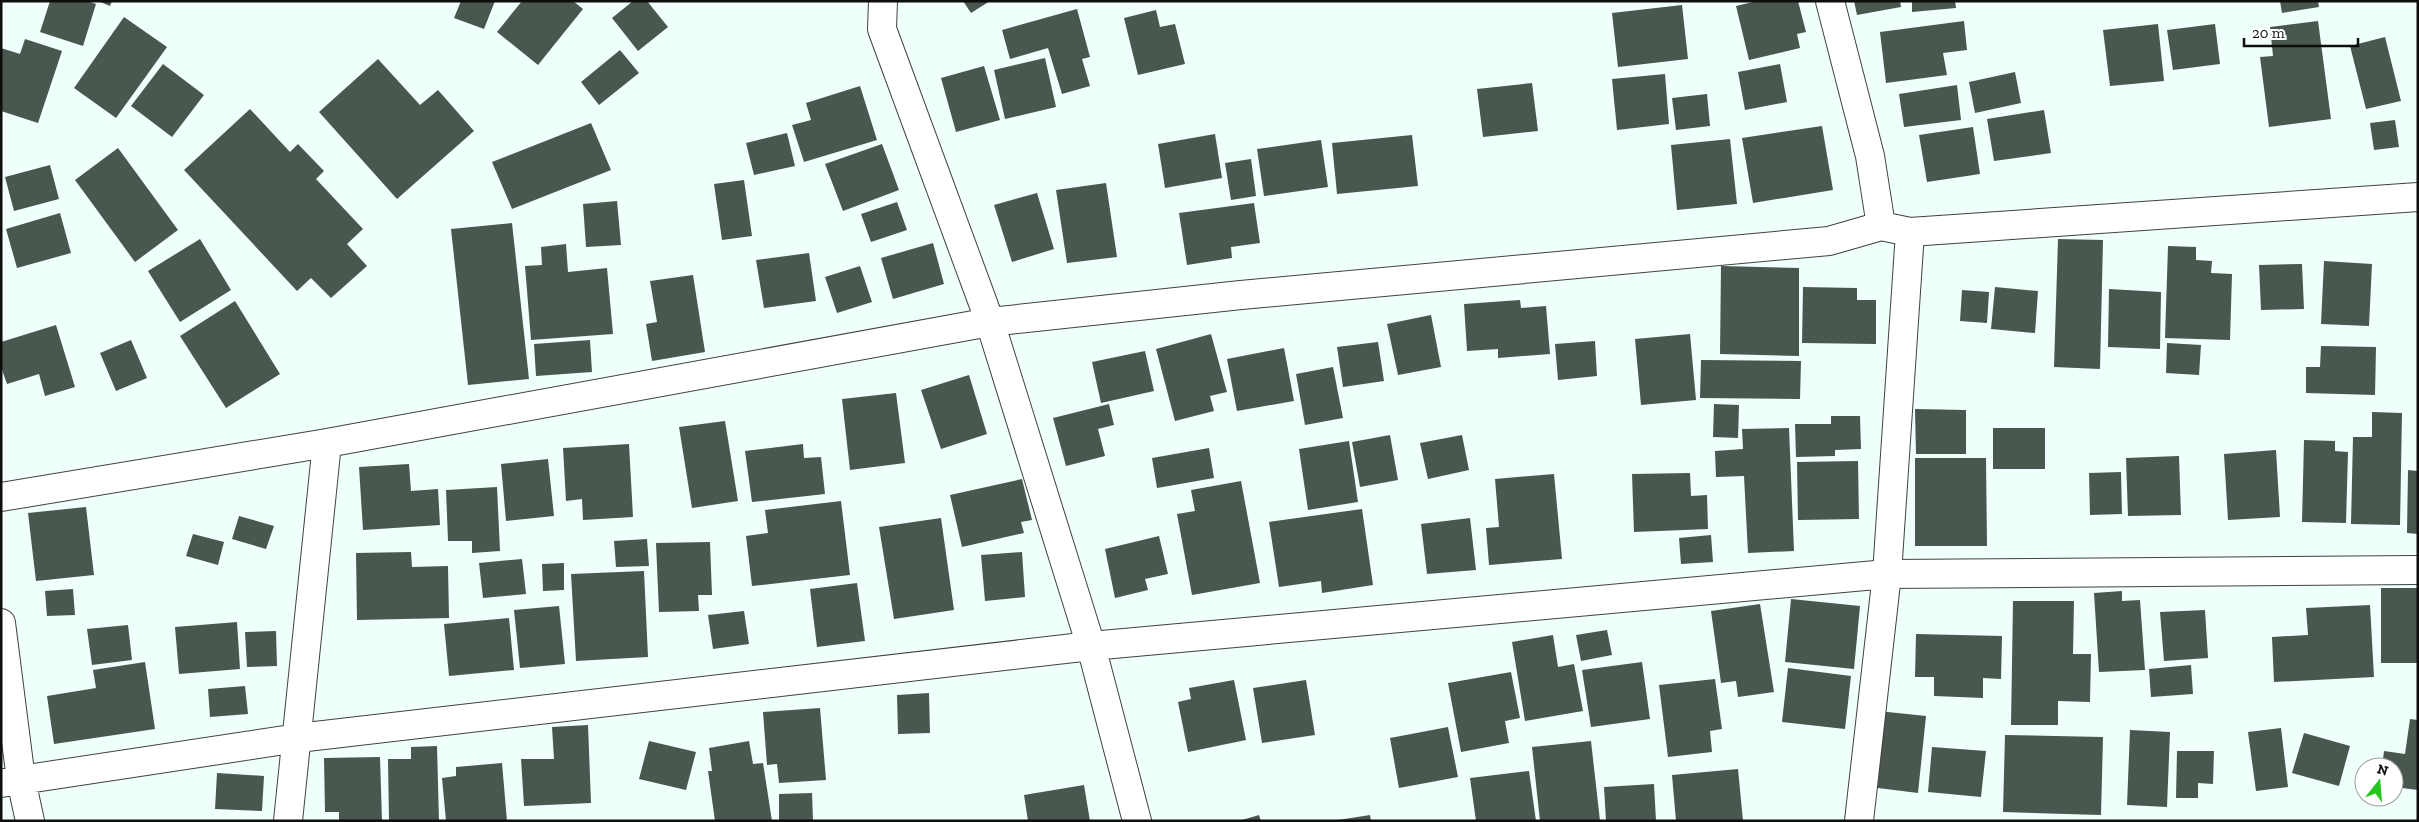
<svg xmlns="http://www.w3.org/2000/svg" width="2419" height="822" font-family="'Zilla Slab',serif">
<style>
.building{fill:#49574f}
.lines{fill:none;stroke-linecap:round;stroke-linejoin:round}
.street-casing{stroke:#414141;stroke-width:30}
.street{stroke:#fff;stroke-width:28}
</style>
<rect width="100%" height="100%" fill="#eefffc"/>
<!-- building -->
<path class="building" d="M 50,1 L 87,1 L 96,4 L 83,46 L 40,32 Z
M 98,1 L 112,1 L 110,6 Z
M 461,1 L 495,1 L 484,29 L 454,18 Z
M 522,1 L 573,1 L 583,9 L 538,65 L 497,32 Z
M 633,1 L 647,1 L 668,27 L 638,51 L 612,18 Z
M 963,1 L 990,1 L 971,13 Z
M 1757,1 L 1798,1 L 1806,32 L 1797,34 L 1800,48 L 1749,60 L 1736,6 Z
M 1854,1 L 1900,1 L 1901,7 L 1857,15 Z
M 1912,1 L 1955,1 L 1956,8 L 1912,12 Z
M 2280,1 L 2318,1 L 2319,7 L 2282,13 Z
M 1682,5 L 1688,59 L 1618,67 L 1612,13 Z
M 1077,9 L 1090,57 L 1082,59 L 1090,86 L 1062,94 L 1048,48 L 1010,59 L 1002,30 Z
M 1156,10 L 1160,27 L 1175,24 L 1185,64 L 1138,75 L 1124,18 Z
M 124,17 L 167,47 L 116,118 L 74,88 Z
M 1964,21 L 1967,50 L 1943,53 L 1947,75 L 1886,83 L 1880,32 Z
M 2318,21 L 2331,119 L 2269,127 L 2260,57 L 2273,56 L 2270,27 Z
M 2158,24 L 2164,81 L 2110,86 L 2103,30 Z
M 2215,24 L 2220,64 L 2173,70 L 2167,30 Z
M 2385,37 L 2401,101 L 2366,109 L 2350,46 Z
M 25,39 L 62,51 L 38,123 L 1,111 L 1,48 L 20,54 Z
M 620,50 L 639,73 L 599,105 L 581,82 Z
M 1045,58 L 1056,107 L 1005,119 L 994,70 Z
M 378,59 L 420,105 L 438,90 L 474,131 L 397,199 L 319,112 Z
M 163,64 L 204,95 L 172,137 L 131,106 Z
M 1780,64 L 1787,102 L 1745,110 L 1738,72 Z
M 984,66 L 1000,120 L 956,132 L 941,78 Z
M 2015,72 L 2021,103 L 1975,113 L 1969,82 Z
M 1665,74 L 1669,124 L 1617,130 L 1612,79 Z
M 1532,83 L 1538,131 L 1483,137 L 1477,89 Z
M 1957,85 L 1961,120 L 1904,127 L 1899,94 Z
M 860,86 L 877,140 L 804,162 L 792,125 L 811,120 L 806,103 Z
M 1707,94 L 1710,126 L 1676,130 L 1672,98 Z
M 250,109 L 290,152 L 298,144 L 324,171 L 316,179 L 363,229 L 347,244 L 367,266 L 331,298 L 311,278 L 297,291 L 184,170 Z
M 2044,110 L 2051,153 L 1994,161 L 1987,119 Z
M 2395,120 L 2399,147 L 2374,150 L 2370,123 Z
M 591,123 L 611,170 L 512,209 L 492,162 Z
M 1822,126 L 1833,190 L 1753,203 L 1742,138 Z
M 1973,127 L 1980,174 L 1927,182 L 1919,135 Z
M 787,133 L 795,166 L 754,175 L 746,143 Z
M 1215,134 L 1222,178 L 1165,188 L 1158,144 Z
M 1412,135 L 1418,186 L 1337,194 L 1332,143 Z
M 1730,139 L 1737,204 L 1677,210 L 1671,145 Z
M 1321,140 L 1328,187 L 1264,196 L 1257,149 Z
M 882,144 L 899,190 L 843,211 L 825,164 Z
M 118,148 L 178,230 L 135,262 L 75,180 Z
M 1251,159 L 1256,196 L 1231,200 L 1225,163 Z
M 50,165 L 59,199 L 14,211 L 5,177 Z
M 744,180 L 752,236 L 722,240 L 714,184 Z
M 1106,183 L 1117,257 L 1067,263 L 1056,190 Z
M 1037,193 L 1054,249 L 1012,262 L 994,205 Z
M 617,201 L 621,245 L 586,247 L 583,204 Z
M 897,202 L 907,230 L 871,242 L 861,214 Z
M 1254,203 L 1260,243 L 1231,247 L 1232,258 L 1187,265 L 1179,213 Z
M 60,213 L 71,253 L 17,268 L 6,229 Z
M 512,223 L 529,379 L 468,385 L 451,229 Z
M 200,239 L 231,290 L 180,322 L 148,271 Z
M 2058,239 L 2103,240 L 2100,369 L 2054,367 Z
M 933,243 L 944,284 L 893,299 L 881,258 Z
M 566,244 L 568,272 L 607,268 L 613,334 L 531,340 L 525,266 L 542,265 L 541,247 Z
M 2168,246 L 2196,247 L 2196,260 L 2212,261 L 2211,273 L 2232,274 L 2230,340 L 2165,338 Z
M 809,253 L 816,301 L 764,308 L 756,260 Z
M 2324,261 L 2372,264 L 2369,326 L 2321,324 Z
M 2302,264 L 2304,309 L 2261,310 L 2259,265 Z
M 860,266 L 872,302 L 837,313 L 825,277 Z
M 1721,266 L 1799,268 L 1799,356 L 1720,354 Z
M 693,275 L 705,352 L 652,361 L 646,324 L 657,322 L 650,281 Z
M 1803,287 L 1857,288 L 1857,300 L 1876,300 L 1876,344 L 1802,343 Z
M 1995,287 L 2038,291 L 2035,333 L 1991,329 Z
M 2109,289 L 2161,292 L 2160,349 L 2108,347 Z
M 1962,290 L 1989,292 L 1987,323 L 1960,321 Z
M 1520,300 L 1521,308 L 1546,306 L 1550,354 L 1498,358 L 1498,349 L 1467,351 L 1464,304 Z
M 235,301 L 280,374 L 226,408 L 180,336 Z
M 1431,315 L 1441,367 L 1398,375 L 1387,324 Z
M 56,325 L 75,387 L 45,396 L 39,374 L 7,384 L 1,367 L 1,342 Z
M 1211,334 L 1227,392 L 1210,396 L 1214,411 L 1175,421 L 1156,349 Z
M 1690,334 L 1696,400 L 1641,405 L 1635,339 Z
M 131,340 L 147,378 L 116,391 L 100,353 Z
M 590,340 L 592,372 L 536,376 L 534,344 Z
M 1595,341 L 1597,376 L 1558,380 L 1555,344 Z
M 1378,342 L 1384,381 L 1343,387 L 1337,347 Z
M 2167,343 L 2201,345 L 2199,375 L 2166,373 Z
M 2321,346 L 2376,347 L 2375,395 L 2306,393 L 2306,367 L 2320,367 Z
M 1284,348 L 1294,401 L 1237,411 L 1227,359 Z
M 1145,351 L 1154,391 L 1101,403 L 1092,362 Z
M 1701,360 L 1801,361 L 1800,399 L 1700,398 Z
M 1333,367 L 1343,418 L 1305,425 L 1296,374 Z
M 969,375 L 987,434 L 941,449 L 921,390 Z
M 896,393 L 905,463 L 850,470 L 842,399 Z
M 1109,404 L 1114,425 L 1098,429 L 1105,456 L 1066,466 L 1053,418 Z
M 1714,404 L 1739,405 L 1738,438 L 1713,437 Z
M 1915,409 L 1966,410 L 1966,454 L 1916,454 Z
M 2372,412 L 2402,413 L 2400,525 L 2351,524 L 2353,437 L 2372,437 Z
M 1831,416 L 1860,416 L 1861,449 L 1835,450 L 1835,456 L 1796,457 L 1795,424 L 1831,424 Z
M 725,421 L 738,501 L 692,508 L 679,427 Z
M 1789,428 L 1794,551 L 1748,553 L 1744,476 L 1716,477 L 1715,451 L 1743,449 L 1742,429 Z
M 1993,428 L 2045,428 L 2045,469 L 1993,469 Z
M 1390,435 L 1398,480 L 1360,487 L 1352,442 Z
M 1462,435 L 1469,470 L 1428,479 L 1420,443 Z
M 2304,440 L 2335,441 L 2335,451 L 2348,452 L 2346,523 L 2302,522 Z
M 1349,441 L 1358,502 L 1308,510 L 1299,449 Z
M 629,444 L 633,517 L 583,520 L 582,499 L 566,501 L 563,448 Z
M 803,444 L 804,458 L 821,457 L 825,494 L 752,502 L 745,451 Z
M 1209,448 L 1214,478 L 1157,488 L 1152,458 Z
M 2276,450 L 2280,517 L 2228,520 L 2224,454 Z
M 2179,456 L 2181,515 L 2128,516 L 2126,458 Z
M 1915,458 L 1986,458 L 1987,546 L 1915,546 Z
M 548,459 L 554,516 L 506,521 L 501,464 Z
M 1858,461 L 1859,519 L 1798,520 L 1797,462 Z
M 409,464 L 411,491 L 438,489 L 440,525 L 363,530 L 359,467 Z
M 2408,470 L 2418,471 L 2418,534 L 2407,533 Z
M 2121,472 L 2122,514 L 2090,515 L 2089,473 Z
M 1690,473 L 1691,496 L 1707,495 L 1708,529 L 1634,532 L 1632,474 Z
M 1554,474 L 1562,559 L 1489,565 L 1486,528 L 1499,527 L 1495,479 Z
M 1022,479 L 1032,520 L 1021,522 L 1024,533 L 962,547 L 950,495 Z
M 1241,481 L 1260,583 L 1192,595 L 1177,514 L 1195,511 L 1191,490 Z
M 497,487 L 500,551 L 472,553 L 472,541 L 448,541 L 446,490 Z
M 841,501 L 850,575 L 752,586 L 746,536 L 768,533 L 765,510 Z
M 86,507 L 94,575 L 36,581 L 28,513 Z
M 1362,509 L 1373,585 L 1322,593 L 1321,581 L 1279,587 L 1269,522 Z
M 239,516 L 274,526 L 266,549 L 232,539 Z
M 941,518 L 954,610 L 894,619 L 879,527 Z
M 1470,518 L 1476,570 L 1427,574 L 1421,524 Z
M 193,534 L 224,542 L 218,565 L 186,556 Z
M 1711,535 L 1713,562 L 1681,564 L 1679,538 Z
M 1159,536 L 1168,574 L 1145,579 L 1148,590 L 1115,598 L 1105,549 Z
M 647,539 L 649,566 L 616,567 L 614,541 Z
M 710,542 L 712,595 L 698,595 L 699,611 L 659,612 L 656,543 Z
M 411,552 L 412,567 L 448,566 L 449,618 L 357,620 L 356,553 Z
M 1022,552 L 1025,597 L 985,601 L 981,555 Z
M 522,559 L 526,594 L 483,598 L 479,563 Z
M 564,563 L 564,590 L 543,591 L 542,564 Z
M 644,571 L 648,657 L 576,661 L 571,574 Z
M 857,583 L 865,641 L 817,647 L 810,589 Z
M 2381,588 L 2418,588 L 2418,663 L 2381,663 Z
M 73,589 L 75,615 L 47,616 L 45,591 Z
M 2122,591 L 2122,601 L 2140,600 L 2145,670 L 2099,672 L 2094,593 Z
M 1791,599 L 1860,606 L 1854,669 L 1785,662 Z
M 2013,601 L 2074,601 L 2073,654 L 2091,654 L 2090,702 L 2058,701 L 2058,725 L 2011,725 Z
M 1760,604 L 1774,692 L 1738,697 L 1736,681 L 1721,683 L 1711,611 Z
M 2370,605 L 2374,677 L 2274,682 L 2272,637 L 2308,635 L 2306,608 Z
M 559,606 L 565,664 L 520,668 L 514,610 Z
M 2205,610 L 2208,658 L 2164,661 L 2160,612 Z
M 744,611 L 749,644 L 713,649 L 708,615 Z
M 509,618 L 514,670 L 449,676 L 444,624 Z
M 237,622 L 240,669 L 179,674 L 175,627 Z
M 128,625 L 132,660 L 92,665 L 87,629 Z
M 1607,630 L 1612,655 L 1581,661 L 1576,635 Z
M 276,631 L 277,666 L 247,667 L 245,632 Z
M 1916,634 L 2002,636 L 2001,679 L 1983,678 L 1983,698 L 1934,696 L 1934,677 L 1915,677 Z
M 1553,635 L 1558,667 L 1574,664 L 1583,711 L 1525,721 L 1512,642 Z
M 145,662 L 155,729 L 54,744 L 47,696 L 96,688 L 93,670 Z
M 1642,662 L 1650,719 L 1591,727 L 1582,670 Z
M 2191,665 L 2193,694 L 2151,697 L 2149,669 Z
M 1788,668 L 1851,676 L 1845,729 L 1782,722 Z
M 1511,672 L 1520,718 L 1505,721 L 1509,743 L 1461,752 L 1448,683 Z
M 1715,679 L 1722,729 L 1710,731 L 1712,752 L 1668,757 L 1659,685 Z
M 1234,680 L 1246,740 L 1188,752 L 1178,702 L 1191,699 L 1189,688 Z
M 1306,680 L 1315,735 L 1262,743 L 1253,688 Z
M 245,686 L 248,714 L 210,717 L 208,689 Z
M 929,693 L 930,733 L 898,734 L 897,695 Z
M 820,708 L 826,780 L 779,783 L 777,764 L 767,765 L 763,712 Z
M 1878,711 L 1926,716 L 1918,793 L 1870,787 Z
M 2410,719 L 2418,720 L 2418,790 L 2394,787 L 2394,767 L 2382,767 L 2384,751 L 2405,754 Z
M 588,725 L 591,803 L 524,806 L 521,759 L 554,759 L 552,727 Z
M 1448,727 L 1458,777 L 1399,788 L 1390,738 Z
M 2281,728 L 2288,787 L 2256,791 L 2248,732 Z
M 2130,730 L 2170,732 L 2167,807 L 2127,805 Z
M 2304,733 L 2350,746 L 2339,786 L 2292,773 Z
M 2005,735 L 2103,737 L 2101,815 L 2003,812 Z
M 649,741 L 696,752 L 686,790 L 639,779 Z
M 749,741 L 753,764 L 763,763 L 772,821 L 715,821 L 708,771 L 712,771 L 709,748 Z
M 1591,741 L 1600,821 L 1540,821 L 1532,747 Z
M 437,746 L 439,821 L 389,821 L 388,759 L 411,759 L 411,747 Z
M 1932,747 L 1986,751 L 1981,797 L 1928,792 Z
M 2177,751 L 2214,751 L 2213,784 L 2198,783 L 2198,798 L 2176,798 Z
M 380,757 L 382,821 L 339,821 L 339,812 L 325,812 L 324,758 Z
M 502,763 L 507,821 L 446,821 L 442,778 L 456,776 L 456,767 Z
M 1738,769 L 1743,821 L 1676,821 L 1672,775 Z
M 1529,771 L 1536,821 L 1476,821 L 1470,778 Z
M 217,773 L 264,776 L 262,811 L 215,809 Z
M 1654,784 L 1656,821 L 1606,821 L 1604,787 Z
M 1084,785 L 1090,821 L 1028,821 L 1024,795 Z
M 812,793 L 813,821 L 779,821 L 779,794 Z
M 1259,815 L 1261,821 L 1242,821 L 1242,820 Z
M 1370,815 L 1371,821 L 1338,821 L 1338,820 Z"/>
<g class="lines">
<defs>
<path id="street" d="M 883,1 L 882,29 L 990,322 L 1091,646 L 1137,821
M 1830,1 L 1870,156 L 1881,226
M 1,497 L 327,443
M 1,623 L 21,780 L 30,821
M 1,783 L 298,738 L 1091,646 L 1887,574 L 2418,570
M 288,821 L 327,443 L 990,322 L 1241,295 L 1829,241 L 1881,226 L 1910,232 L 2418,197
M 1859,821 L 1887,574 L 1910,232"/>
</defs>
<!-- street casing -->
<use href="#street" class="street-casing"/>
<!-- street -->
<use href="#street" class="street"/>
</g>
<!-- border -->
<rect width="2419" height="822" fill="none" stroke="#0e0e0e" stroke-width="5"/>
<!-- north arrow -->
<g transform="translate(2379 782) rotate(17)"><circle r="24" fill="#ffffff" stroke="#9f9f9f"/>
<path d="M0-4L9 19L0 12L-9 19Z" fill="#26c51e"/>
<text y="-8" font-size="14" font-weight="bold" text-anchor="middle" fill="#0e0e0e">N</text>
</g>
<!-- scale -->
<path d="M2244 38v8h114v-8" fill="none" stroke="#0e0e0e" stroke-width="2.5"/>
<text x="2252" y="38" font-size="15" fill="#0e0e0e" stroke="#ffffff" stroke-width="4" paint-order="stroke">20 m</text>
</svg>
